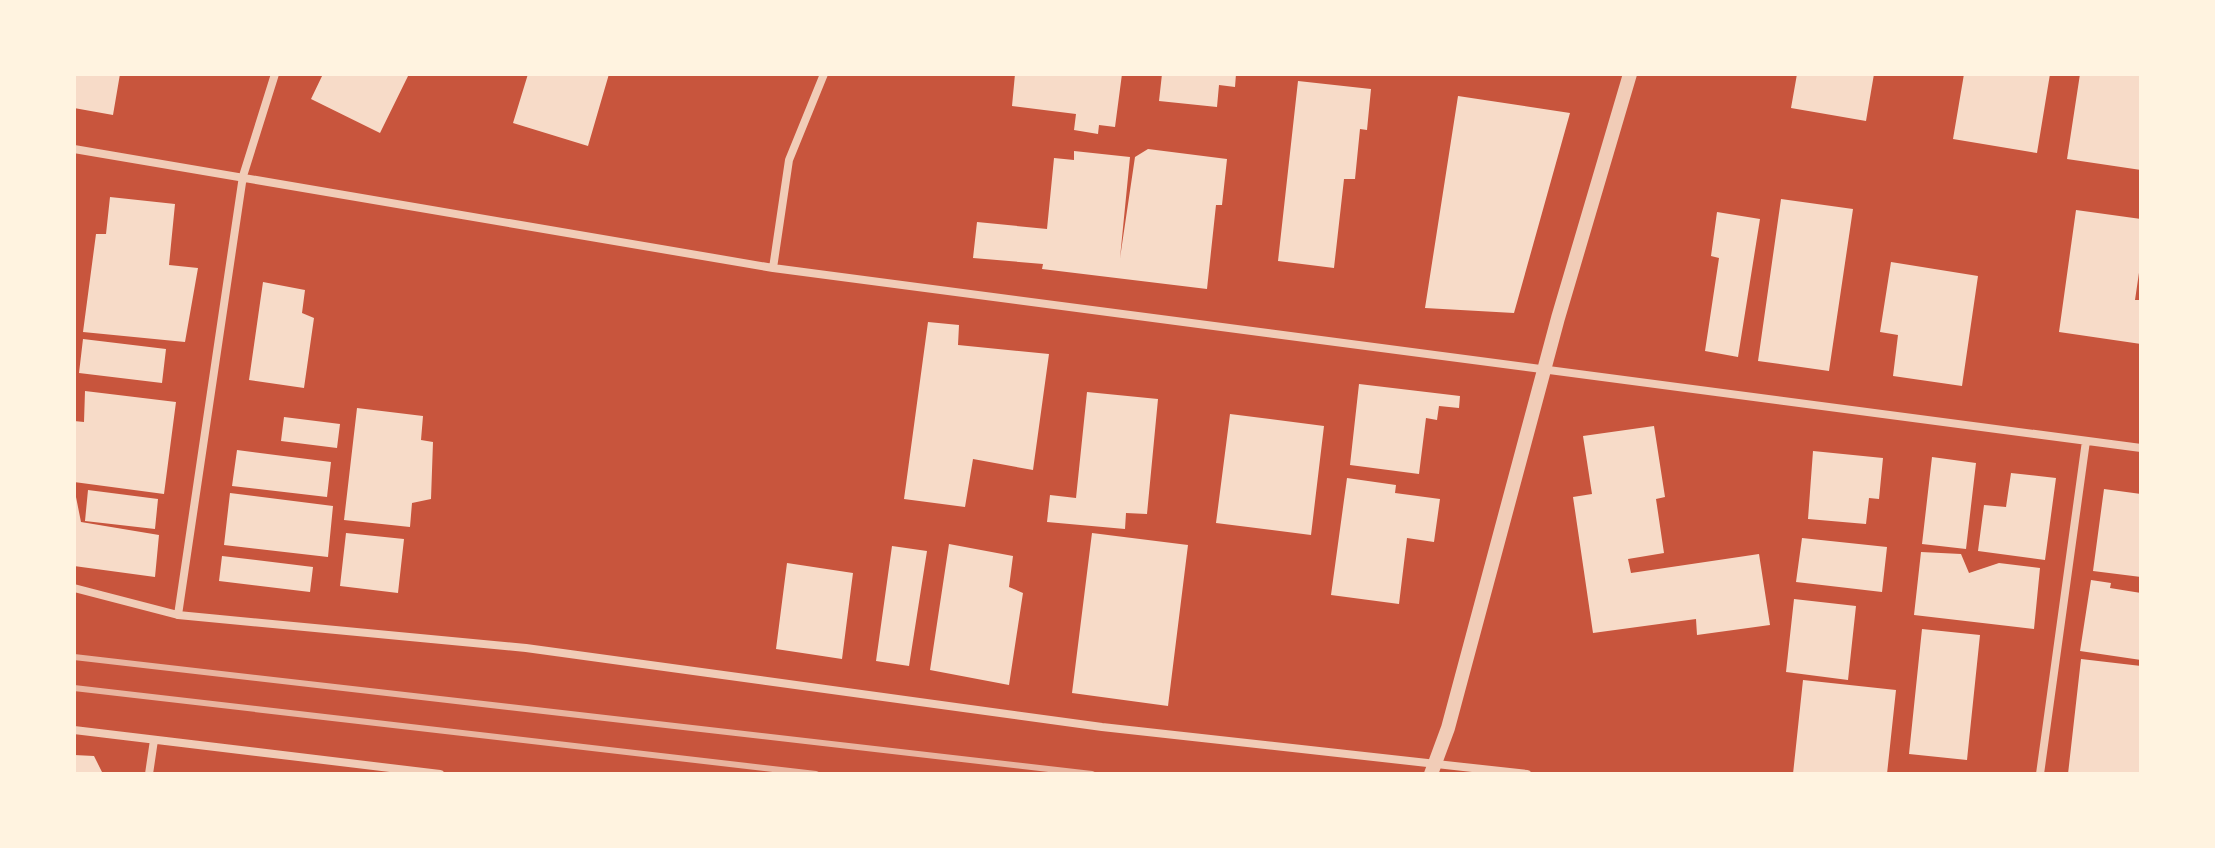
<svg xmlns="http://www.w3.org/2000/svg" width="2215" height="848" font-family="'Open Sans',sans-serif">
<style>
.building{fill:#f7dbc8}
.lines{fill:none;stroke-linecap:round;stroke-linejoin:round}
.minor{stroke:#f1ccb7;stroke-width:8}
.tertiary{stroke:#f1ccb7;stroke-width:14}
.rail{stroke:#e9b49f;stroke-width:6}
</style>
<rect width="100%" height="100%" fill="#c8553d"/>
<!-- building -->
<path class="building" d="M 74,74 L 120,74 L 113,115 L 74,108 Z
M 323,74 L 409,74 L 380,133 L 311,99 Z
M 528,74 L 609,74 L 588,146 L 513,123 Z
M 1015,74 L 1122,74 L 1115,127 L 1099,125 L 1098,134 L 1074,130 L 1076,114 L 1012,106 Z
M 1162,74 L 1236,74 L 1235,87 L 1219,85 L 1217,107 L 1159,101 Z
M 1797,74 L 1874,74 L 1866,121 L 1791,108 Z
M 1964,74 L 2050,74 L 2037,153 L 1953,139 Z
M 2080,74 L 2141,74 L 2141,170 L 2067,159 Z
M 1298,81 L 1371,89 L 1367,130 L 1360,129 L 1355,179 L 1344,179 L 1334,268 L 1278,261 Z
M 1458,96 L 1570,113 L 1514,313 L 1425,308 Z
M 1148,149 L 1227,159 L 1222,205 L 1216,205 L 1207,289 L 1042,269 L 1043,264 L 973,258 L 977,222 L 1047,229 L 1054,158 L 1074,160 L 1074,151 L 1130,157 L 1120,258 L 1135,157 Z
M 110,197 L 175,204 L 169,265 L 198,268 L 185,342 L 83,332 L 96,234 L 106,234 Z
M 1781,199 L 1853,209 L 1829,371 L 1758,361 Z
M 2076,210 L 2141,219 L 2141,259 L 2135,300 L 2141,300 L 2141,344 L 2059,332 Z
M 1717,212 L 1760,219 L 1738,357 L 1705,351 L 1719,258 L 1711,256 Z
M 1891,262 L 1978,276 L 1962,386 L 1893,376 L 1898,335 L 1880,332 Z
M 263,282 L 305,290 L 302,313 L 314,318 L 304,388 L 249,380 Z
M 928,322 L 959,325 L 958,345 L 1049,354 L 1033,470 L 973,459 L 965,507 L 904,499 Z
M 83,339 L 166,349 L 162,383 L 79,373 Z
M 1359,384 L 1460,396 L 1459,408 L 1439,406 L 1437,420 L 1426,418 L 1419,474 L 1350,465 Z
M 85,391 L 176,402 L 164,494 L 74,482 L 74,421 L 84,422 Z
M 1087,392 L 1158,399 L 1147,514 L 1126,513 L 1125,529 L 1047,522 L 1050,495 L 1076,498 Z
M 357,408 L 423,416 L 421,440 L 433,442 L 431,499 L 412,503 L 410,527 L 344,520 Z
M 1230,414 L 1324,426 L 1311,535 L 1216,523 Z
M 284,417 L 340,424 L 337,448 L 281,441 Z
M 1654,426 L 1665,497 L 1656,499 L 1664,553 L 1628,559 L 1631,573 L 1759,554 L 1770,625 L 1697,635 L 1696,619 L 1593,633 L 1573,497 L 1592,494 L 1583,436 Z
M 237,450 L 331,462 L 327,497 L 232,486 Z
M 1813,451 L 1883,458 L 1879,499 L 1869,498 L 1866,524 L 1808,519 Z
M 1932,457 L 1976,463 L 1966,549 L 1922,544 Z
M 2011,473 L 2056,478 L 2045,560 L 1978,551 L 1984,505 L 2006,507 Z
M 1347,478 L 1396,485 L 1395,493 L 1440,499 L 1434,542 L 1407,538 L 1399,604 L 1331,595 Z
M 74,487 L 81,522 L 159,535 L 155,577 L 74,566 Z
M 2104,489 L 2141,494 L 2141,577 L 2093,571 Z
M 88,490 L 158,499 L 155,529 L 85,521 Z
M 230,493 L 333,506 L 328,557 L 224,545 Z
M 346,533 L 404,539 L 398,593 L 340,586 Z
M 1092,533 L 1188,545 L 1168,706 L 1072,693 Z
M 1802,538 L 1887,547 L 1882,592 L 1796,582 Z
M 949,544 L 1013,556 L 1009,587 L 1023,593 L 1009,685 L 930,670 Z
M 892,546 L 927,551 L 909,666 L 876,661 Z
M 1921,552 L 1961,554 L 1969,573 L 1999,563 L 2040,568 L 2034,629 L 1914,615 Z
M 222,556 L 313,567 L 310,592 L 219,581 Z
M 787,563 L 853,573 L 842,659 L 776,649 Z
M 2091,580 L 2111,583 L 2110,588 L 2141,593 L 2141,660 L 2080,651 Z
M 1794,599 L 1856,606 L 1848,680 L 1786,672 Z
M 1922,629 L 1980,635 L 1967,760 L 1909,754 Z
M 2081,659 L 2141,666 L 2140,774 L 2068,774 Z
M 1803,680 L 1896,690 L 1887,774 L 1793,774 Z
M 74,755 L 94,756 L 103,774 L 74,774 Z"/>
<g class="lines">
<!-- minor -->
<path class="minor" d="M 74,149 L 773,268 L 2141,448
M 773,268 L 789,160 L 824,74
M 74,588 L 178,615 L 526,648 L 1102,727 L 1527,774
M 178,615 L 243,176 L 275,74
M 74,730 L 440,774
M 149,774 L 154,740
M 2040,774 L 2086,441"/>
<!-- tertiary -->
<path class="tertiary" d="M 1431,774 L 1448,728 L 1558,318 L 1630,74"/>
<!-- rail -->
<path class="rail" d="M 74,657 L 1092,774
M 74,688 L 816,774"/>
</g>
<!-- border -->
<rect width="2215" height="848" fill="none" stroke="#fff3e0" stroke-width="152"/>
</svg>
